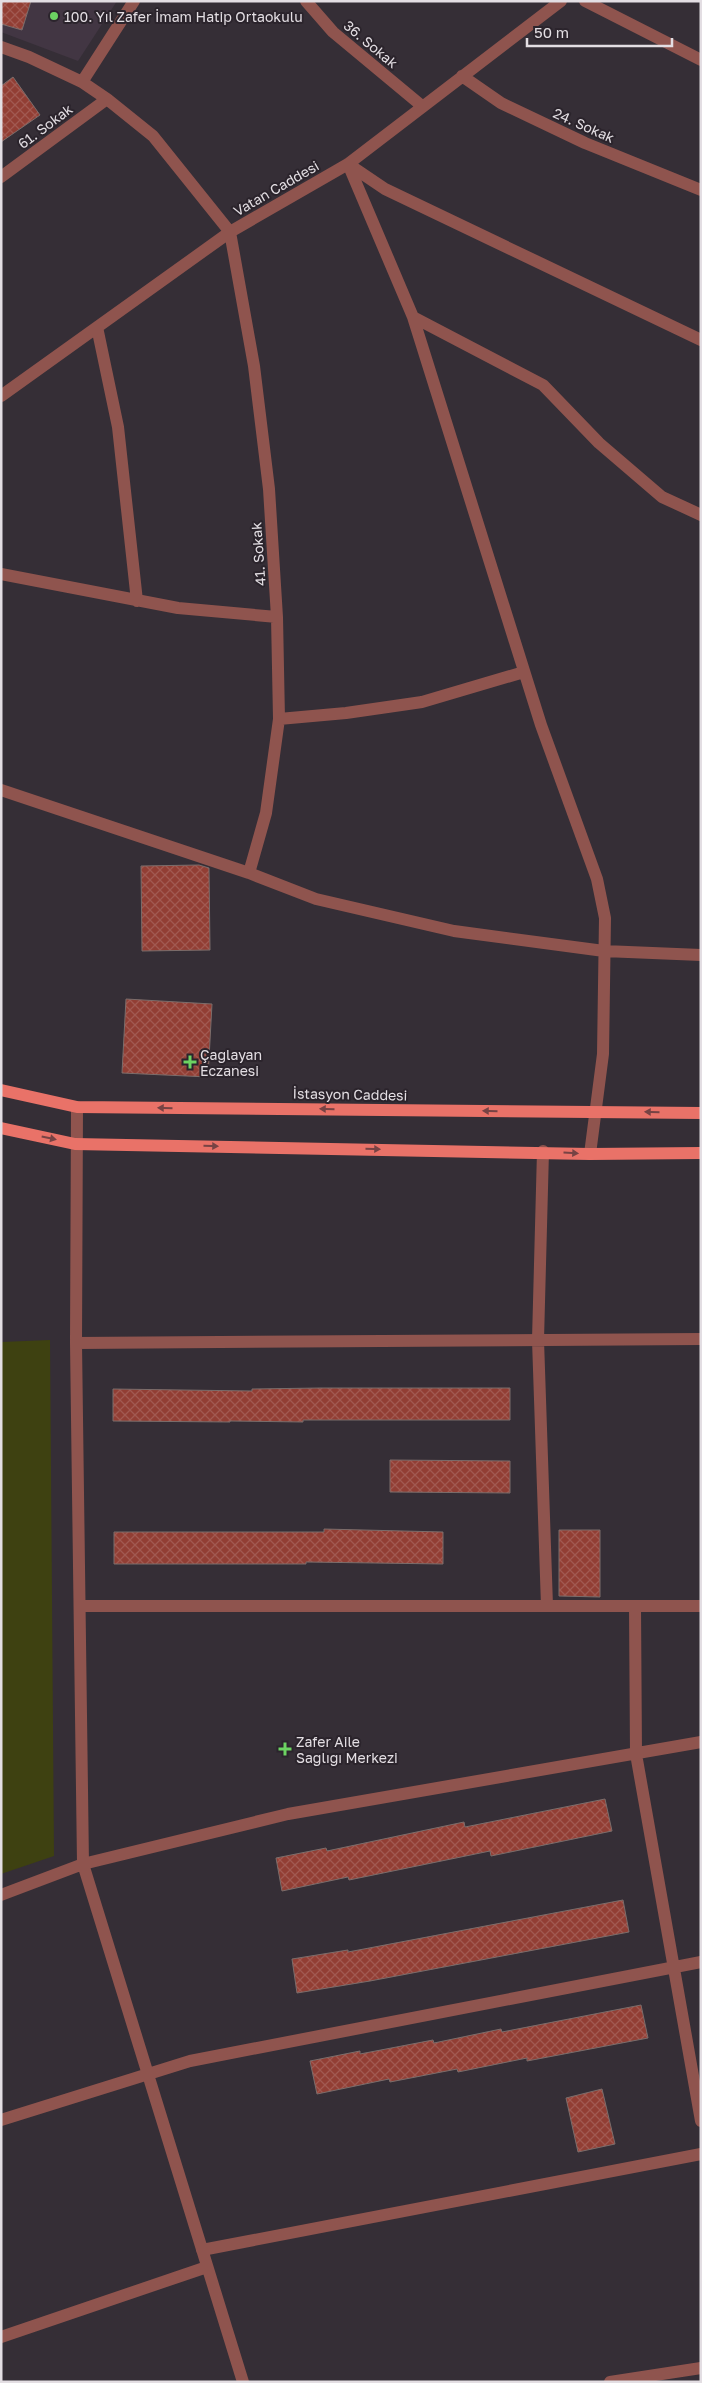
<svg xmlns="http://www.w3.org/2000/svg" width="702" height="2383" font-family="'Golos Text',sans-serif">
<style>
.built{fill:#423643}
.park{fill:#3e4111}
.building{fill:url(#building-cross-hatch);stroke:#7b6d6b}
.lines{fill:none;stroke-linecap:round;stroke-linejoin:round}
.minor{stroke:#8f544e;stroke-width:12}
.major{stroke:#e97268;stroke-width:12}
.oneway{fill:#774344}
.poi-dot{fill:#6cd362;stroke:#2b242c;stroke-width:2}
.labels{text-anchor:middle;dominant-baseline:central;stroke-width:4;stroke-linejoin:round;paint-order:stroke}
.poi-label{font-size:14px;fill:#e3dee3;stroke:#2b242c;text-anchor:start}
.street-label{font-size:14px;fill:#e3dee3;stroke:#2b242c}
</style>
<defs>
<pattern id="building-cross-hatch" width="8" height="8" patternUnits="userSpaceOnUse" patternTransform="scale(1.25)"><rect width="8" height="8" fill="#923e34"/><path d="M0 0l8 8M0 8l8-8" fill="none" stroke="#a15951"/></pattern>
</defs>
<rect width="100%" height="100%" fill="#352e36"/>
<!-- built -->
<path class="built" d="M 1,1 L 117,1 L 78,61 L 1,32 Z"/>
<!-- park -->
<path class="park" d="M 50,1340 L 54,1856 L 1,1874 L 1,1342 Z"/>
<!-- building -->
<path class="building" d="M 1,1 L 31,1 L 22,30 L 1,24 Z
M 13,77 L 40,115 L 1,142 L 1,86 Z
M 199,865 L 209,868 L 210,950 L 142,951 L 141,866 Z
M 126,999 L 212,1004 L 208,1077 L 122,1073 Z
M 320,1388 L 510,1388 L 510,1420 L 303,1420 L 303,1422 L 230,1421 L 230,1422 L 113,1421 L 113,1389 L 252,1391 L 252,1389 Z
M 390,1460 L 510,1461 L 510,1493 L 390,1492 Z
M 324,1529 L 443,1532 L 443,1564 L 306,1562 L 306,1564 L 114,1564 L 114,1532 L 324,1532 Z
M 559,1530 L 600,1530 L 600,1597 L 559,1596 Z
M 605,1799 L 612,1831 L 491,1856 L 490,1851 L 349,1880 L 348,1877 L 282,1891 L 276,1858 L 326,1848 L 327,1851 L 464,1822 L 465,1827 Z
M 623,1900 L 629,1932 L 370,1981 L 297,1993 L 292,1959 L 348,1950 L 348,1952 Z
M 641,2005 L 648,2038 L 527,2061 L 527,2058 L 458,2072 L 457,2069 L 390,2082 L 389,2079 L 317,2094 L 310,2061 L 360,2051 L 360,2054 L 433,2040 L 434,2043 L 501,2029 L 502,2032 Z
M 602,2089 L 615,2144 L 578,2152 L 566,2098 Z"/>
<g class="lines">
<!-- minor -->
<path class="minor" d="M 306,1 L 333,32 L 422,106
M 585,1 L 701,60
M 1,47 L 29,57 L 82,82 L 107,99 L 153,136 L 230,232 L 254,366 L 269,489 L 277,617 L 279,719 L 266,813 L 249,873
M 462,76 L 501,103 L 585,143 L 701,190
M 82,82 L 134,1
M 348,164 L 413,317 L 541,725 L 597,879 L 605,918 L 603,1054 L 590,1154
M 348,164 L 385,189 L 701,340
M 1,177 L 107,99
M 413,317 L 543,385 L 599,443 L 662,497 L 701,515
M 97,327 L 118,427 L 137,601
M 1,396 L 230,232 L 348,164 L 561,1
M 1,574 L 178,608 L 277,617
M 279,719 L 346,713 L 422,702 L 524,672
M 1,790 L 249,873 L 316,899 L 454,931 L 604,951 L 701,955
M 77,1107 L 76,1343 L 83,1864 L 288,1814 L 701,1742
M 543,1151 L 538,1340 L 547,1606
M 76,1343 L 701,1339
M 80,1606 L 701,1606
M 635,1606 L 636,1754 L 701,2121
M 1,1895 L 83,1864 L 243,2382
M 1,2120 L 190,2061 L 701,1962
M 202,2250 L 701,2154
M 1,2337 L 207,2267
M 610,2382 L 701,2368"/>
<!-- major -->
<path class="major" d="M 1,1090 L 77,1107 L 701,1113
M 1,1128 L 75,1144 L 590,1154 L 701,1153"/>
</g>
<!-- one-way arrows -->
<defs><path id="oneway-solid" d="M-6-.8H1V-3.2L6.5 0L1 3.2V.8H-6Z" transform="scale(1.25)"/></defs>
<g class="oneway">
<use href="#oneway-solid" transform="translate(165 1108) rotate(-179)"/>
<use href="#oneway-solid" transform="translate(327 1109) rotate(-179)"/>
<use href="#oneway-solid" transform="translate(490 1111) rotate(-179)"/>
<use href="#oneway-solid" transform="translate(652 1112) rotate(-179)"/>
<use href="#oneway-solid" transform="translate(49 1138) rotate(12)"/>
<use href="#oneway-solid" transform="translate(211 1146) rotate(1)"/>
<use href="#oneway-solid" transform="translate(373 1149) rotate(1)"/>
<use href="#oneway-solid" transform="translate(571 1153) rotate(3)"/>
</g>
<!-- markers -->
<g class="poi-dot">
<circle cx="54" cy="16" r="5"/>
<path d="M187.5 1054.5h5v5h5v5h-5v5h-5v-5h-5v-5h5z"/>
<path d="M282.5 1741.5h5v5h5v5h-5v5h-5v-5h-5v-5h5z"/>
</g>
<g class="labels">
<!-- poi labels -->
<g class="poi-label">
<text x="64" y="16">100. Yıl Zafer İmam Hatip Ortaokulu</text>
<text x="200" y="1054">Çağlayan<tspan x="200" dy="16">Eczanesi</tspan></text>
<text x="296" y="1741">Zafer Aile<tspan x="296" dy="16">Sağlığı Merkezi</tspan></text>
</g>
<!-- street labels -->
<g class="street-label">
<text transform="translate(371 44) rotate(40)">36. Sokak</text>
<text transform="translate(584 125) rotate(24)">24. Sokak</text>
<text transform="translate(45 126) rotate(-37)">61. Sokak</text>
<text transform="translate(276 188) rotate(-30)">Vatan Caddesi</text>
<text transform="translate(258 554) rotate(-94)">41. Sokak</text>
<text transform="translate(350 1094) rotate(1)">İstasyon Caddesi</text>
</g>
</g>
<!-- border -->
<rect width="702" height="2383" fill="none" stroke="#e3dee3" stroke-width="5"/>
<!-- scale -->
<path d="M527 38v8h145v-8" fill="none" stroke="#e3dee3" stroke-width="2.5"/>
<text x="534" y="38" font-size="15" fill="#e3dee3" stroke="#2b242c" stroke-width="4" paint-order="stroke">50 m</text>
</svg>
